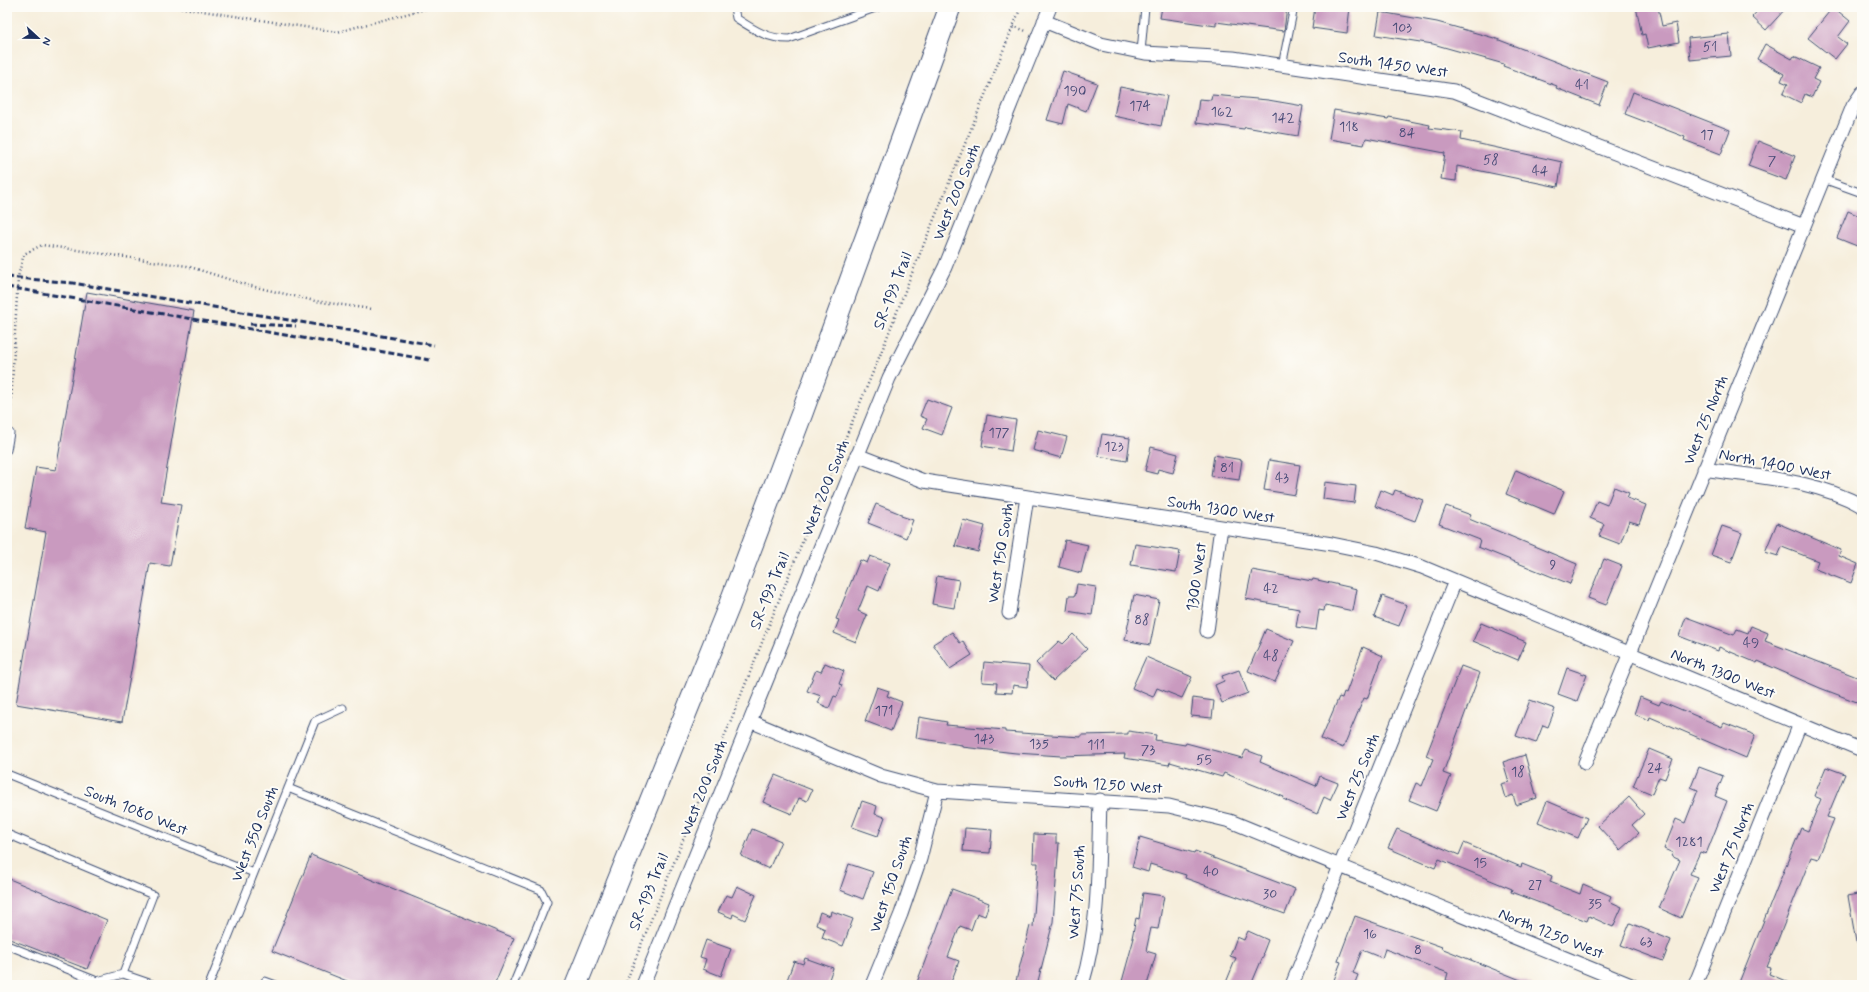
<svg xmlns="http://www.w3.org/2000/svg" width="1869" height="992" font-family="Mynerve,sans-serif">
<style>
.building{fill:#c99abf}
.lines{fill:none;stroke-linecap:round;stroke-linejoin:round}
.lane-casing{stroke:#3c4c71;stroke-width:9}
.street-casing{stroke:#3c4c71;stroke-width:15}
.primary-casing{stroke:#3c4c71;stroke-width:23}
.path{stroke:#3c4c71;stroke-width:2.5;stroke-dasharray:1 3;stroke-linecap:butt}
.lane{stroke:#fff;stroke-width:7}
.street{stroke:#fff;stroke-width:13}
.primary{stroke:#fff;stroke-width:21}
.rail{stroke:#1b2f5e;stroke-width:3;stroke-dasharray:6 3;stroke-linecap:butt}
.labels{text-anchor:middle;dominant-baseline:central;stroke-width:4;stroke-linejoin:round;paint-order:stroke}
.number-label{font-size:14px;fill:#464a76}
.street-label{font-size:16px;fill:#1b2f5e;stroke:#fdfcf7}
</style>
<rect width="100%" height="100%" fill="#fdfcf7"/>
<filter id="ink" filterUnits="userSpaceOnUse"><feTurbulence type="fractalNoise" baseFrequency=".025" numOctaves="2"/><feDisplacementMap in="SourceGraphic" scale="8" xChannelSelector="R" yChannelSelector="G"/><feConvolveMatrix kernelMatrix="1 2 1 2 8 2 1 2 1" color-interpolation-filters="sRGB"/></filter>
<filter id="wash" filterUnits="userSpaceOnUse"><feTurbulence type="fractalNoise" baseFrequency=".012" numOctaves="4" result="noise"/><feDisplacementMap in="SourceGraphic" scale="16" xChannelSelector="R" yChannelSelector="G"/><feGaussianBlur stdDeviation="0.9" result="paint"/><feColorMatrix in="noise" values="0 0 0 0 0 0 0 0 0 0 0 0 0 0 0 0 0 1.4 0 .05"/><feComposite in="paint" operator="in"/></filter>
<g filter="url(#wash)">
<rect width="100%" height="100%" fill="#f6eedc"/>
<g id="blocks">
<!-- building -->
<path class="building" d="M 1162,7 L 1287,7 L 1284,31 L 1216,22 L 1216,26 L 1160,18 Z
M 1315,7 L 1350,7 L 1347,33 L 1312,28 Z
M 1636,7 L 1658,7 L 1662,26 L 1676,23 L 1679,42 L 1648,48 L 1645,34 L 1642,35 Z
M 1761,7 L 1787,7 L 1766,30 L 1752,17 Z
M 1833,7 L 1850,21 L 1838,37 L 1847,44 L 1835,59 L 1808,38 Z
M 1380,12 L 1437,22 L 1494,38 L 1608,82 L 1599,105 L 1556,88 L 1557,86 L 1503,66 L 1504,64 L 1433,44 L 1376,35 Z
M 1729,34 L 1731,56 L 1690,60 L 1688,38 Z
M 1765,44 L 1792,59 L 1794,56 L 1819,68 L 1813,79 L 1819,82 L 1812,97 L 1805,94 L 1801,103 L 1783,94 L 1788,84 L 1781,81 L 1784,74 L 1757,59 Z
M 1063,71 L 1097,83 L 1086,111 L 1068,104 L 1063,124 L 1047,120 Z
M 1120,87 L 1167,96 L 1161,126 L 1114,116 Z
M 1633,92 L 1730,130 L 1721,154 L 1684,140 L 1685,137 L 1625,114 Z
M 1212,95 L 1268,100 L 1303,106 L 1298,136 L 1245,127 L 1244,129 L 1196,123 L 1199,99 L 1211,100 Z
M 1334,110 L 1388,119 L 1389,117 L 1430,125 L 1429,128 L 1462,132 L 1461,140 L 1562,162 L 1558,187 L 1457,166 L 1456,181 L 1441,179 L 1445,153 L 1366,138 L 1364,145 L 1329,139 Z
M 1758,141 L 1795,156 L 1786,180 L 1748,166 Z
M 1848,211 L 1862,217 L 1862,248 L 1837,238 Z
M 87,292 L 194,311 L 161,502 L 181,505 L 170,566 L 150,563 L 122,722 L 16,704 L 46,532 L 25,528 L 36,467 L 56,470 Z
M 927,399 L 952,408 L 942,435 L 923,428 L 927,419 L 920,416 Z
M 987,415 L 1016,420 L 1011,451 L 982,446 Z
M 1038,430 L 1067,437 L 1061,458 L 1033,450 Z
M 1102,434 L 1130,438 L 1127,461 L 1098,456 Z
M 1151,447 L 1178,454 L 1173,473 L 1158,469 L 1157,474 L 1145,471 Z
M 1214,455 L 1242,460 L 1239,480 L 1211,476 Z
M 1269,460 L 1300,465 L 1295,495 L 1264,490 Z
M 1516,470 L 1564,491 L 1554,514 L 1506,494 Z
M 1325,482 L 1356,486 L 1354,503 L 1323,499 Z
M 1614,487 L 1629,493 L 1627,498 L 1646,505 L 1639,524 L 1629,521 L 1620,544 L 1599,536 L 1604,524 L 1590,518 L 1597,501 L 1607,505 Z
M 1381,490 L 1393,495 L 1395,490 L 1423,500 L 1415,521 L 1375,506 Z
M 876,504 L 901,514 L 901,516 L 913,520 L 906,538 L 868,523 Z
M 1446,506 L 1471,515 L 1469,519 L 1577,564 L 1570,584 L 1478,547 L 1480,540 L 1439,524 Z
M 963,520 L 985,526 L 978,552 L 955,546 Z
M 1777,523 L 1841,550 L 1839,556 L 1858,564 L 1851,583 L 1815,569 L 1818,561 L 1782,547 L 1778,556 L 1765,552 Z
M 1722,526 L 1742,533 L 1731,562 L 1711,555 Z
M 1065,540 L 1088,545 L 1081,573 L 1059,567 Z
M 1135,544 L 1180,551 L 1176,572 L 1131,565 Z
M 870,556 L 890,563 L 879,591 L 868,586 L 858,611 L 867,615 L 856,642 L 834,633 L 839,620 L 836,619 L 860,560 L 867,563 Z
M 1604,559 L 1622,566 L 1606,605 L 1588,598 Z
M 1252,570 L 1312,581 L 1313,579 L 1357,589 L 1353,611 L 1325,605 L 1324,611 L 1319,610 L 1316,630 L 1296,627 L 1299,609 L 1246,599 Z
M 937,576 L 959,580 L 954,608 L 932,604 Z
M 1077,584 L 1096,587 L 1092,615 L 1067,611 L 1069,596 L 1075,596 Z
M 1134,595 L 1159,600 L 1150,645 L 1125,640 Z
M 1382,596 L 1407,605 L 1399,626 L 1374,617 Z
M 1686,617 L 1734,635 L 1737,629 L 1748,633 L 1751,626 L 1768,633 L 1765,641 L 1862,679 L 1862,704 L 1820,688 L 1758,661 L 1757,663 L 1719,647 L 1718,651 L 1679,636 Z
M 1481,623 L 1526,642 L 1518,660 L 1473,641 Z
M 1266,629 L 1294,641 L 1275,682 L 1248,671 Z
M 952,632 L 960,643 L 963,641 L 972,655 L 950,669 L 933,644 Z
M 1073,634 L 1087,649 L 1053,681 L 1036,663 L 1059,641 L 1063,644 Z
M 1363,647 L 1383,656 L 1367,699 L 1364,698 L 1343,748 L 1321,739 L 1339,697 L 1342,698 L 1344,692 L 1346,693 Z
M 1146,657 L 1192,677 L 1182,698 L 1157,688 L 1153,697 L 1132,688 Z
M 984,662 L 1029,666 L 1027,687 L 1013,685 L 1012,693 L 996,692 L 997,683 L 982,682 Z
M 825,663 L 844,671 L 839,684 L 842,685 L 837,697 L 834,696 L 829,708 L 818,703 L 821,696 L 807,691 L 816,670 L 821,672 Z
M 1461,666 L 1480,673 L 1443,773 L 1451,776 L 1436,811 L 1409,800 L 1416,783 L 1422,786 L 1433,759 L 1426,756 Z
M 1567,668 L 1587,675 L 1577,701 L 1558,694 Z
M 1239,670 L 1248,693 L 1222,703 L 1215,685 L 1224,681 L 1222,676 Z
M 877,687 L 889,691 L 887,696 L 902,702 L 891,731 L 865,721 Z
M 1640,697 L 1659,705 L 1661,701 L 1722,727 L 1724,723 L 1755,735 L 1746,758 L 1650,717 L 1649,720 L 1634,714 Z
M 1193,698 L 1214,701 L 1212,718 L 1191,716 Z
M 1530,700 L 1555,709 L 1548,727 L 1543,725 L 1536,743 L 1516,736 Z
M 919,717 L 947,722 L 946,725 L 1005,730 L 1005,732 L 1081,737 L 1081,735 L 1128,734 L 1128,731 L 1156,735 L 1155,740 L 1185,745 L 1186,743 L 1242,758 L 1246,750 L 1262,756 L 1260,762 L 1316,786 L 1320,776 L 1338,783 L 1330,800 L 1324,797 L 1317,814 L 1283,799 L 1284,797 L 1224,773 L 1222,777 L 1170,762 L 1169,765 L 1124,758 L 1125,754 L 1061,756 L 1016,753 L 962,747 L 962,745 L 916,738 Z
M 1649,749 L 1673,759 L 1665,779 L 1659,777 L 1652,794 L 1633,786 Z
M 1525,755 L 1537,798 L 1516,805 L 1513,795 L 1505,798 L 1501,784 L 1509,782 L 1503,762 Z
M 1699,767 L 1723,776 L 1715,796 L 1727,801 L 1706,854 L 1700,852 L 1690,874 L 1698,877 L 1681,918 L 1659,908 L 1680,860 L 1671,856 L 1673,853 L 1664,849 L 1676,819 L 1685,823 L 1698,790 L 1691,787 Z
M 1826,767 L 1845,774 L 1827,817 L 1834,819 L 1818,859 L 1811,857 L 1767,967 L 1771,968 L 1769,974 L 1795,985 L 1738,985 L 1801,828 L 1808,831 L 1821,799 L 1814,796 Z
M 775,775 L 812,790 L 807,801 L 799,798 L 792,814 L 763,802 Z
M 1629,797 L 1644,814 L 1632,825 L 1639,833 L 1620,850 L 1598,826 Z
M 862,801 L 877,806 L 875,814 L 885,817 L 878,836 L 852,827 Z
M 1547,801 L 1587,818 L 1578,838 L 1538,822 Z
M 965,828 L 992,830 L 990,853 L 963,851 Z
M 752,829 L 781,841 L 769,869 L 741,856 Z
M 1397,829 L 1459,855 L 1464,843 L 1521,867 L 1522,864 L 1552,876 L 1550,882 L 1580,894 L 1583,884 L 1611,896 L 1609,901 L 1622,907 L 1613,927 L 1589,916 L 1587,921 L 1511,892 L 1512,889 L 1439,859 L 1435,868 L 1388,848 Z
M 1034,834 L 1056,835 L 1056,843 L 1059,843 L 1053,922 L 1037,985 L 1015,985 L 1030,926 L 1033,927 L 1038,863 L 1033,863 Z
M 1140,837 L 1194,853 L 1195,851 L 1295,889 L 1285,914 L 1185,878 L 1186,875 L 1150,864 L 1148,872 L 1132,867 Z
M 311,855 L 514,938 L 494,985 L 357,985 L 272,951 Z
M 849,864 L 873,872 L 863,899 L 840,890 Z
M 7,878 L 107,920 L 87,969 L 7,938 Z
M 737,886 L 756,895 L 745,920 L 733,914 L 732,918 L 718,912 L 726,895 L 732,897 Z
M 952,889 L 989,903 L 985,916 L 977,913 L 971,930 L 960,926 L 948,957 L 959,961 L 950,985 L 916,985 Z
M 1143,893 L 1164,896 L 1158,929 L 1151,928 L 1146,951 L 1156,954 L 1147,985 L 1121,985 L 1134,938 L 1132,938 L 1136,918 L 1139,919 Z
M 1862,893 L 1862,942 L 1856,942 L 1848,896 Z
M 831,911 L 853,919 L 843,946 L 822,938 L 825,929 L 816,925 L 820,912 L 830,916 Z
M 1355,916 L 1442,947 L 1441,948 L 1533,985 L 1458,985 L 1446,980 L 1448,973 L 1385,949 L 1382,958 L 1362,950 L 1353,973 L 1358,975 L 1354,985 L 1332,985 L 1341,962 L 1338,961 Z
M 1630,923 L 1671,940 L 1663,961 L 1621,945 Z
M 1248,931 L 1268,940 L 1263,953 L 1264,954 L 1251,985 L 1225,985 L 1236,958 L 1230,956 L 1237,937 L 1244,940 Z
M 706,940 L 731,949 L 721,976 L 703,969 L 706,959 L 700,957 Z
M 805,958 L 833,968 L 827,985 L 800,985 L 787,980 L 794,961 L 803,964 Z"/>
</g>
</g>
<g filter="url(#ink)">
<use href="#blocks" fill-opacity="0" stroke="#3c4c71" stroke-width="1"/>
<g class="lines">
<defs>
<path id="lane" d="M 734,7 L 736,18 C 753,29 767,39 789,39 L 878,7
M 1141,52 L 1145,7
M 1282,66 L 1294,7
M 1823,179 L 1862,193
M 7,450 L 10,433
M 7,774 L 254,873
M 288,788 L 541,890 L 547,902 L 513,985
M 7,834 L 153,895 L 123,974 L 155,985
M 7,945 L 97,981 L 123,974
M 209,985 L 315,721 L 343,708
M 264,985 L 265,981 L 276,985"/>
<path id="street" d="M 1044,21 L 1101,44 L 1145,53 L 1233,58 L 1454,91 L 1804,226
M 857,455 L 924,481 L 1332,544 L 1376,553 L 1422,567 L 1862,750
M 1704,469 C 1756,477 1815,479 1862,506
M 1009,613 L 1027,497
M 1207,631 L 1221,527
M 750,721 L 881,776 L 937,791 L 1169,806 L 1230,821 L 1631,985
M 1585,763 L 1853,106 L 1862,93
M 643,985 L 889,378 L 945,267 L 1050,7
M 872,985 L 901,914 L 920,859 L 937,791
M 1082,985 C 1100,926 1098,861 1100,800
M 1292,985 L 1455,581
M 1695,985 L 1800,724"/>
<path id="primary" d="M 576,985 L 729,606 L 802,413 L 950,7"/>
</defs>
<!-- lane casing -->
<use href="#lane" class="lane-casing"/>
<!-- street casing -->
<use href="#street" class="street-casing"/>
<!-- primary casing -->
<use href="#primary" class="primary-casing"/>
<!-- path -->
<path class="path" d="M 177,7 L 337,32 L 433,7
M 1013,26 L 1026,31
M 10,423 L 18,277 L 24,254 L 42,245 L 187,266 L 247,285 L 315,301 L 371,309
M 625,985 L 805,535 L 883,348 L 910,278 L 1021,7"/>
<!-- lane -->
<use href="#lane" class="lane"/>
<!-- street -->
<use href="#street" class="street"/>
<!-- primary -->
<use href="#primary" class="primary"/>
<!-- rail -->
<path class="rail" d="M 7,277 L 73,283 L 434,345
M 7,287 L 430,360
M 250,324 L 296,326"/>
</g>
</g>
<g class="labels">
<!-- number labels -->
<g class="number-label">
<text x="1402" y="28">103</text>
<text x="1710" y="47">51</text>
<text x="1582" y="85">41</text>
<text x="1075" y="91">190</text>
<text x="1140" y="106">174</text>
<text x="1222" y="112">162</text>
<text x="1283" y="118">142</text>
<text x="1349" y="127">118</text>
<text x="1407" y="133">84</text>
<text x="1707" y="135">17</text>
<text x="1491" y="160">58</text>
<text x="1772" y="161">7</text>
<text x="1540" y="171">44</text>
<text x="999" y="433">177</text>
<text x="1114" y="447">123</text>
<text x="1227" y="468">81</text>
<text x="1282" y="478">43</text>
<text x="1553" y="565">9</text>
<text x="1271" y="589">42</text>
<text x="1142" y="620">88</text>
<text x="1751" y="643">49</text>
<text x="1271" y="656">48</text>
<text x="884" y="711">171</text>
<text x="984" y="739">143</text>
<text x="1039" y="744">135</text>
<text x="1096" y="745">111</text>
<text x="1148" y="750">73</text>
<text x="1204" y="760">55</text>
<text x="1655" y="768">24</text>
<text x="1518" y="772">18</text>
<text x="1689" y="842">1281</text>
<text x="1480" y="863">15</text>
<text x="1211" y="872">40</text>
<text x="1535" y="885">27</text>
<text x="1270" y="894">30</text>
<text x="1595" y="904">35</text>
<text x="1370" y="934">16</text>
<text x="1646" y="942">63</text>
<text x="1418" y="950">8</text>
</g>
<!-- street labels -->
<g class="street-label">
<text transform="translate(1393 65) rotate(8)">South 1450 West</text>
<text transform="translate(957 192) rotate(-68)">West 200 South</text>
<text transform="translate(893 291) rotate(-69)">SR-193 Trail</text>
<text transform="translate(1706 420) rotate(-68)">West 25 North</text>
<text transform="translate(1775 465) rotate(11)">North 1400 West</text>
<text transform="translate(826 488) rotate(-68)">West 200 South</text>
<text transform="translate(1221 510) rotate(9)">South 1300 West</text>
<text transform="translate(1001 553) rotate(-81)">West 150 South</text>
<text transform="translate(1197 577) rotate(-82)">1300 West</text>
<text transform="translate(770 591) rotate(-68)">SR-193 Trail</text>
<text transform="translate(1723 674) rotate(22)">North 1300 West</text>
<text transform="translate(1358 777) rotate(-68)">West 25 South</text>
<text transform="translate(1108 785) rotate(4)">South 1250 West</text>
<text transform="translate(704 788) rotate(-68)">West 200 South</text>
<text transform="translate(136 811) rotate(22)">South 1080 West</text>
<text transform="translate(255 834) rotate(-68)">West 350 South</text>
<text transform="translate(1732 848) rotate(-68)">West 75 North</text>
<text transform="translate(891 884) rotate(-71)">West 150 South</text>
<text transform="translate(649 892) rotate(-68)">SR-193 Trail</text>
<text transform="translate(1077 892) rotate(-86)">West 75 South</text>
<text transform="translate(1551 934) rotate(22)">North 1250 West</text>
</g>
</g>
<!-- margin -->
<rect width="1869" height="992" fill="none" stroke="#fdfcf7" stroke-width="24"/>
<!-- north arrow -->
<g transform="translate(38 38) rotate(112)" stroke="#fdfcf7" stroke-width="3" paint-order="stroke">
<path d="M0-3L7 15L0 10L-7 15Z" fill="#1b2f5e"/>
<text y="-6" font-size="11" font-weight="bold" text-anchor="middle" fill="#1b2f5e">N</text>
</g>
</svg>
